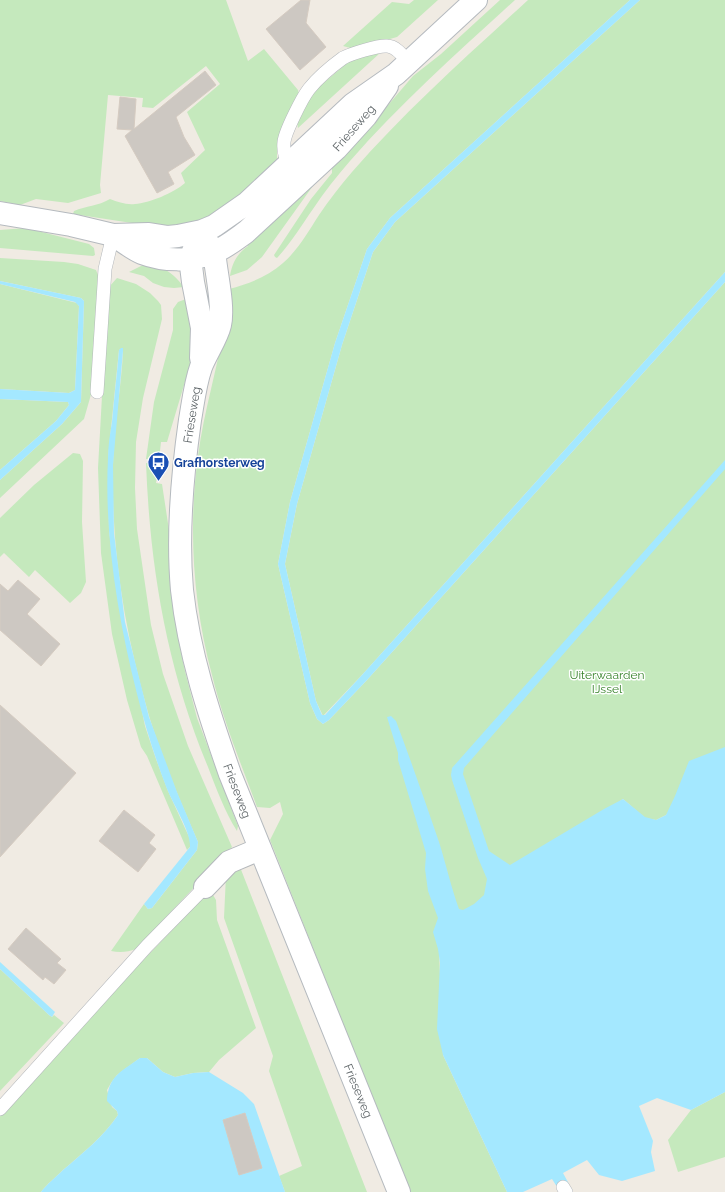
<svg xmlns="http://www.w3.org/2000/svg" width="725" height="1192" font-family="Raleway,sans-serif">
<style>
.green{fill:#c5e9bd}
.water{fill:#a4e8ff}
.building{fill:#cdc8c2;stroke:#d5cbc1}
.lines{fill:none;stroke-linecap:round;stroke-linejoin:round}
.service-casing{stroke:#b4b8bc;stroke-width:14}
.minor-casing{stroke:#b4b8bc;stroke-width:24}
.secondary-casing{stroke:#b5babf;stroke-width:24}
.service{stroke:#fff;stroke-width:13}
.minor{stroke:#fff;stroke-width:22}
.secondary{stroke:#fff;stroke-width:22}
.labels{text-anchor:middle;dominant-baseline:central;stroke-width:3;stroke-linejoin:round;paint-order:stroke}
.street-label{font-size:12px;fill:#5b6265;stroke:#fff}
.transit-label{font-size:12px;font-weight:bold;fill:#164399;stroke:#fff;text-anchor:start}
.park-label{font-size:12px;fill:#39842c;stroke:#fff}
</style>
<rect width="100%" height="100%" fill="#f0ebe3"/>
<!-- green -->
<path class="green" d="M 0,0 L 226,0 L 248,61 L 264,49 L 298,90 L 299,94 L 279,138 L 277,150 L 277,162 L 229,207 L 206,220 L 177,226 L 145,225 L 73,214 L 74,211 C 86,206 98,206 110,199 C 118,202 126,205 135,204 C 149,203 174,193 185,183 L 181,173 L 205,150 L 187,112 L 220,84 L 206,66 L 153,108 L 142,107 L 143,98 L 108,95 L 100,185 L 101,193 L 68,203 L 36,199 L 20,205 L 0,201 Z
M 414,0 L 438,0 L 397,37 L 354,49 L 343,46 L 392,2 L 409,4 Z
M 500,0 L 515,0 C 458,52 401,103 350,161 C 337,176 324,192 313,209 C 301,226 291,243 277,258 L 275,257 L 274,255 L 311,199 L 332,173 L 332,169 L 330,166 L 377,118 L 413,76 L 441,54 Z
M 528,0 L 630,0 L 390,218 L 367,249 L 335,343 L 290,502 L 278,564 L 310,703 L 317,719 L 323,724 L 329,720 L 367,680 L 725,282 L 725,758 L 666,815 L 656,820 L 645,818 L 623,799 L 485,895 L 439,949 L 443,1055 L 507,1192 L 410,1192 L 270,840 L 283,814 L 280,802 L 270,808 L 257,807 C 241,764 223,720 212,675 C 193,604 188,528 198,456 C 204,410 218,367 225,322 C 227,311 228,300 229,289 C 248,284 267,277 283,263 C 298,250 308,232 319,215 C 329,200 341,185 352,172 C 406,110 468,55 528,0 Z
M 640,0 L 725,0 L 725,272 L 362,675 L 323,716 L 316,701 L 285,564 L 297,504 L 342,345 L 373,252 L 395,222 Z
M 380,53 L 298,128 L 297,122 L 313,92 L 347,63 L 354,59 Z
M 315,183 L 262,257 L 247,270 L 230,276 C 232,263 237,254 248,246 L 245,243 Z
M 26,228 L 89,244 L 94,248 L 95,255 L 93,256 L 0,248 L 0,230 Z
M 0,258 L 64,262 L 78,264 L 96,270 L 98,275 L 92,391 L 84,419 L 0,498 L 0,480 L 62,424 L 81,402 L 84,301 L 81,298 L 0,281 Z
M 147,263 C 166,269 171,271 184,287 L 174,288 L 164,287 L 153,283 L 144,276 L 129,272 Z
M 117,278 L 136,284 L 150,293 L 158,301 L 161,305 L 162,319 L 143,398 L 136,442 L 135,488 L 137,529 L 151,625 L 163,674 L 188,746 L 232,847 L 136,949 C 128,952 120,953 111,951 L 144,904 L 148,909 L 152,908 L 197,850 L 198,842 C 180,801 162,759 149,716 C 125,633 111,552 113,466 C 113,426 122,387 123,348 L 119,350 L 108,458 L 109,530 L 115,579 L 145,726 L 156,759 L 168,791 L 190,839 L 190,847 L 187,850 L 147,756 L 141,747 L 127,700 L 112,634 L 101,553 L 98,468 L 108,288 Z
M 0,284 L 77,303 L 79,306 L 75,390 L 69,393 L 0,389 Z
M 186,299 L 189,313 L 191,342 L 193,355 L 167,442 L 161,442 L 159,460 L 146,459 L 154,402 L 173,330 L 173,309 L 178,302 Z
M 0,399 L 68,402 L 69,405 L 56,421 L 0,470 Z
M 73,453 L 80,454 L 83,461 L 82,522 L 86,582 L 81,593 L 70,603 L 35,570 L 29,577 L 4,553 L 0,557 L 0,518 L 34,485 Z
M 146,463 L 159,465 L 156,483 L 162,484 L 169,530 L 172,592 L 178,638 L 185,671 L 197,718 L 238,826 L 237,831 C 225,812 216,788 208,767 C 167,668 150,569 146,463 Z
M 240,867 L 367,1192 L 285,1192 L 279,1176 L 302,1166 L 269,1071 L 273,1056 L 224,918 L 226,875 Z
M 213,895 L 216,900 L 217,920 L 256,1028 L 219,1060 L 209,1072 L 193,1073 L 175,1077 L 163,1072 L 147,1058 L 140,1058 L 117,1075 L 111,1083 L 107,1090 L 112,1107 L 117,1111 L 118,1115 C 104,1136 82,1154 63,1170 C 56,1177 47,1184 41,1192 L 0,1192 L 0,1115 L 109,996 L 197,904 L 205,896 Z
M 0,969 L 49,1015 L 52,1017 L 54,1015 L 64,1023 L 0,1091 Z
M 725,1092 L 725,1157 L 678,1172 L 668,1140 L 691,1110 Z"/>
<!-- water -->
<path class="water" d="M 630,0 L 640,0 L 395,222 L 373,252 L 342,345 L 297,504 L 285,564 L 316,701 L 322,715 L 325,715 L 362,675 L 725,272 L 725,282 L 367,680 L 329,720 L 323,724 L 317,719 L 310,703 L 278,564 L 290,502 L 335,343 L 367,249 L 390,218 Z
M 0,281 L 81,298 L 84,301 L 81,402 L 62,424 L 0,480 L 0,470 L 56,421 L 69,405 L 68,402 L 0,399 L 0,389 L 69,393 L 75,390 L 79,306 L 75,302 L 0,284 Z
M 121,348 L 123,348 L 123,351 L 113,465 L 114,533 L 125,622 L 149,717 L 177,792 L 198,842 L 197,850 L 152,908 L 148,909 L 144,904 L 190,847 C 191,832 173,804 167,789 C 155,758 145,726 137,694 C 118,619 104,536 108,458 C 108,446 110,434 112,422 C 114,398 117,374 119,350 Z
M 725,460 L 725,469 L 464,768 L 463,774 L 489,851 L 510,865 L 604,809 L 623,799 L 645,817 L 656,820 L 666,815 L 675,796 L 689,761 L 725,747 L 725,1092 L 691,1110 L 657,1098 L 639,1106 L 653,1141 L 651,1152 L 655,1171 L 622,1181 L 599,1175 L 587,1160 L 563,1173 L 569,1184 L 559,1190 L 552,1179 L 523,1192 L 507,1192 L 443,1055 L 437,1029 L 440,963 L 438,949 L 433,932 L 438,918 L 428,891 L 425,869 L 426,853 L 398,760 L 398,753 L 387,717 L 391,716 L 396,721 C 411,761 425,801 439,842 C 446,864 451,887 459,909 L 463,910 L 474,904 L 484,895 L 487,879 L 478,858 L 452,780 L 451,775 L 452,768 Z
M 0,962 L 55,1012 L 52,1017 L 49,1015 L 0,969 Z
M 140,1058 L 147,1058 L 163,1072 L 175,1077 L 193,1073 L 209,1072 L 243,1093 L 254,1104 L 285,1192 L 41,1192 C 47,1184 56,1177 63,1170 C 82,1154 104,1136 118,1115 L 117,1111 L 107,1101 C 108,1076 122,1071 140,1058 Z"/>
<!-- building -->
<path class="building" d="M 301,0 L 310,0 L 306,23 L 326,47 L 300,70 L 266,29 Z
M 205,71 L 216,85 L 176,117 L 184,137 L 195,155 L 168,172 L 174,184 L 157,193 L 125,136 L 132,130 L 117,129 L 120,97 L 136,99 L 134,129 Z
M 18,580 L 40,599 L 27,614 L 60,644 L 41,666 L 0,630 L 0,584 L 8,591 Z
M 0,705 L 76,773 L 0,857 Z
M 124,810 L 155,835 L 149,843 L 156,849 L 138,872 L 99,841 Z
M 26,928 L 61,959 L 57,963 L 66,970 L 54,984 L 45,977 L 43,980 L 8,949 Z
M 245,1113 L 262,1168 L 239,1175 L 223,1120 Z"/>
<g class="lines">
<defs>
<path id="service" d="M 292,168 C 286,161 283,151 284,142 C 285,132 302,98 309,89 C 317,79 332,66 343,58 C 350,54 379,45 387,46 C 396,46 403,56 408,62
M 97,392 L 105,269 L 113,235
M 0,1109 L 147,946 L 205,887
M 563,1187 L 566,1192"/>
<path id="minor" d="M 205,887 L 229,862 L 260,849"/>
<path id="secondary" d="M 0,213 L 71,225 L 113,235 L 149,234 L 168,237 L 178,236 L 202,231 L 214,226 L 247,203 L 353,104 L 396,74 L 476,0
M 202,231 L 213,253 L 215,259 C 217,277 224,308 220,325 C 217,338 206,354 201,367 C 195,384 193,403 190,420 C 182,476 177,534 182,590 C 189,654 209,714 230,774 L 399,1192
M 113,235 C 123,241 132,249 142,253 C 163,261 191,262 212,253 C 224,249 235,240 246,232 L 336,149 L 366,116 L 387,86
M 196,245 L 190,258 L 193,282 L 202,328 L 201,358"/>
</defs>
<!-- service casing -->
<use href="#service" class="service-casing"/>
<!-- minor casing -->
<use href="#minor" class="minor-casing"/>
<!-- secondary casing -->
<use href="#secondary" class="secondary-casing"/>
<!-- service -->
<use href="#service" class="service"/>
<!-- minor -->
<use href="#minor" class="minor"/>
<!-- secondary -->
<use href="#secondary" class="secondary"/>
</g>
<!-- icons -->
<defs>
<symbol id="bus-pin" viewBox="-11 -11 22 30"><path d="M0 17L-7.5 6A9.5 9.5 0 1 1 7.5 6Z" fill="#1a4fb4" stroke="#fff"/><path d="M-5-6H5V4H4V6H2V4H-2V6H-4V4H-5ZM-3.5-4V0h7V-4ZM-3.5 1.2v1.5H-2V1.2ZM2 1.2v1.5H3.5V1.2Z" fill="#fff"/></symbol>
</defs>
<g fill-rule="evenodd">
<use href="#bus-pin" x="146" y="450" width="25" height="34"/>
</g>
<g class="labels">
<!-- street labels -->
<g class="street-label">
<text transform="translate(354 128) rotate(-49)">Frieseweg</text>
<text transform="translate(192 415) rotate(-81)">Frieseweg</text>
<text transform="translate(237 791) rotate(69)">Frieseweg</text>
<text transform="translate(358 1091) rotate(68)">Frieseweg</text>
</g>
<!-- transit labels -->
<g class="transit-label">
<text x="174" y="463">Grafhorsterweg</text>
</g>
<!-- park labels -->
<g class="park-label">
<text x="607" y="675">Uiterwaarden<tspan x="607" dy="14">IJssel</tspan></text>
</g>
</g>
</svg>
